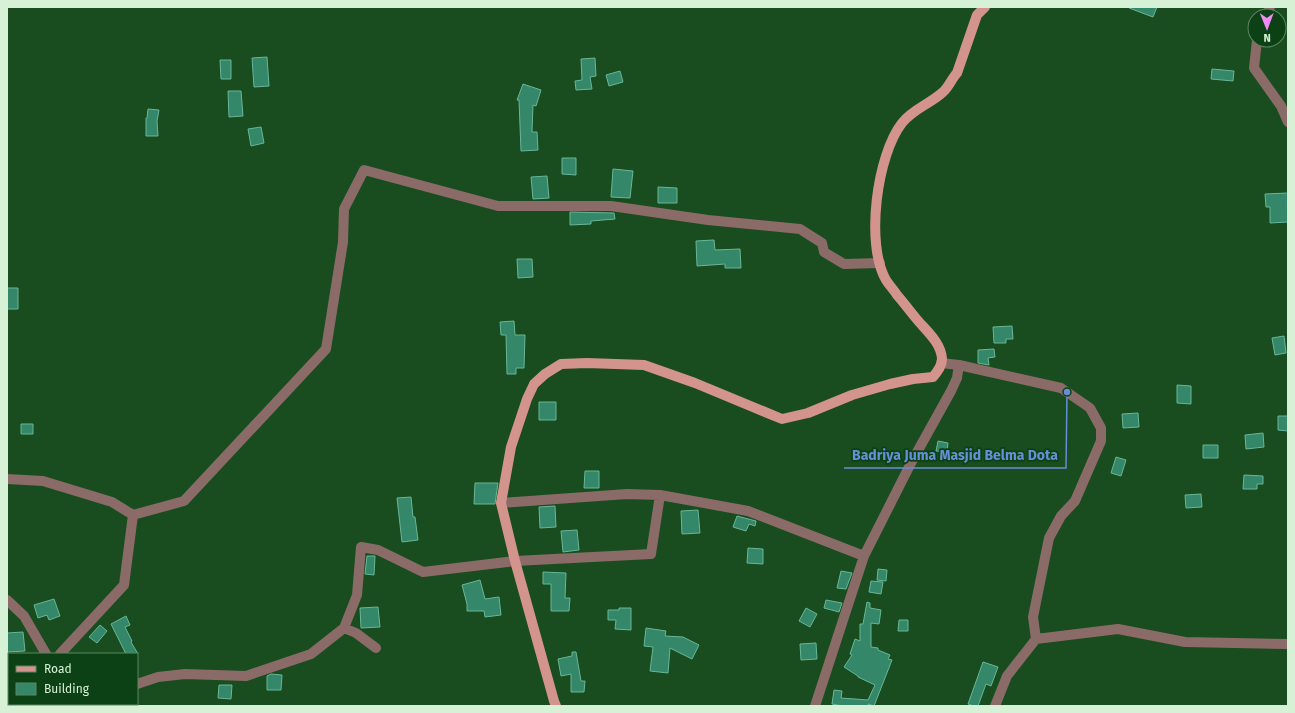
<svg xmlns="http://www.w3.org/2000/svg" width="1295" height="713" font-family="'Fira Sans',sans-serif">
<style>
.building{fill:#348768;stroke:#69b797}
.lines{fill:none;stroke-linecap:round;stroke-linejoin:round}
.minor{stroke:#8a6b67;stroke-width:10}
.major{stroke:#d3948d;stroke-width:10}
.leader{fill:none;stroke:#678fd7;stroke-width:1.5}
.callout-dot{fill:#678fd7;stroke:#0b4115;stroke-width:1.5}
.callout-label{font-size:14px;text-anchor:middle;font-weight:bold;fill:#678fd7;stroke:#0b4115;stroke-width:3.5;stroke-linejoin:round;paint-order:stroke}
</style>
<rect width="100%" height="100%" fill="#194c1f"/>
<!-- building -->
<path class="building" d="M 1129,7 L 1157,7 L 1153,17 L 1129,8 Z
M 267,57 L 269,86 L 254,87 L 252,58 Z
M 595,58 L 596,76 L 590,77 L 592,89 L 576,90 L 575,81 L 582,80 L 581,59 Z
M 220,60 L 231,60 L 231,79 L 221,79 Z
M 1212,69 L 1234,71 L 1233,81 L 1211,79 Z
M 620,71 L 623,82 L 609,86 L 606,75 Z
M 523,84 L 541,90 L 536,106 L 533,105 L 532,132 L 537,132 L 538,150 L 521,151 L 519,100 L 517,100 Z
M 228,91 L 241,91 L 243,116 L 229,117 Z
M 148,109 L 159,110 L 157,121 L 158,136 L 146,136 L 146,118 L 147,118 Z
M 261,127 L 264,143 L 251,146 L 248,129 Z
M 562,158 L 576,158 L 576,175 L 562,174 Z
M 613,169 L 633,171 L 630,198 L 611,197 Z
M 547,176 L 549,198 L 533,199 L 531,177 Z
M 658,187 L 677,188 L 677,203 L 658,203 Z
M 1288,193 L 1288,222 L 1270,223 L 1270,207 L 1266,207 L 1265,194 Z
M 570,212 L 614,213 L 615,219 L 591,221 L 591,224 L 570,225 Z
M 714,240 L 715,250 L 740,249 L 741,268 L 725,268 L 725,264 L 697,266 L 696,241 Z
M 517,259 L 532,259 L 533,277 L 518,278 Z
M 7,288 L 18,288 L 18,309 L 7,309 Z
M 514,321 L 515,335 L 525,335 L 524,368 L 516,368 L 516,374 L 507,374 L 506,335 L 501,335 L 500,322 Z
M 1012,326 L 1013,339 L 1006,339 L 1006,343 L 994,343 L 993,327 Z
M 1284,336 L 1286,353 L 1275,355 L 1272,338 Z
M 994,349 L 995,357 L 988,358 L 989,365 L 978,363 L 978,350 Z
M 1177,385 L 1191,386 L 1191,404 L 1177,403 Z
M 539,402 L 556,402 L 556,420 L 539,420 Z
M 1138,413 L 1139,427 L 1123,428 L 1122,414 Z
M 1278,416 L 1288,416 L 1288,431 L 1278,430 Z
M 21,424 L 33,424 L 33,434 L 21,434 Z
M 1263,433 L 1264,447 L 1246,449 L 1245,435 Z
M 938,441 L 948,443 L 947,452 L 936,451 Z
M 1203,445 L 1218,445 L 1218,458 L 1203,458 Z
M 1116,457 L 1126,460 L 1121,476 L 1111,473 Z
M 585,471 L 599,471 L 599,488 L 584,488 Z
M 1244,475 L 1263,476 L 1263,484 L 1257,484 L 1257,489 L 1243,489 Z
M 475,483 L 498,483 L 495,504 L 474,504 Z
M 1201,494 L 1202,507 L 1186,508 L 1185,495 Z
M 411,497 L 413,517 L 415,517 L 418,540 L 402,542 L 397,498 Z
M 555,506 L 556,527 L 540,528 L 539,507 Z
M 698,510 L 700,533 L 682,534 L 681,511 Z
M 737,516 L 756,521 L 755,526 L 749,524 L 746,531 L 733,527 Z
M 577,530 L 579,550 L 563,552 L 561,531 Z
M 748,548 L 763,549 L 763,564 L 747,563 Z
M 367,556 L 375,556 L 374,575 L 365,574 Z
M 878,569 L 887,570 L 886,581 L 877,580 Z
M 841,571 L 852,573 L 846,589 L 837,588 Z
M 543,572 L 566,573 L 565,598 L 570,598 L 569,611 L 551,611 L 551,584 L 543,584 Z
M 480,580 L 485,599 L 499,597 L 501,615 L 485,617 L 484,611 L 467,611 L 467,604 L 462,585 Z
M 871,581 L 883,582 L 881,594 L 869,592 Z
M 54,599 L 60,616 L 49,620 L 47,615 L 38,618 L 34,605 Z
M 826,600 L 842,603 L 839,612 L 824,608 Z
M 867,602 L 870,603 L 870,608 L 881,610 L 879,624 L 871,623 L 871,647 L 878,648 L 878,650 L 890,655 L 888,659 L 892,660 L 874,706 L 868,704 L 868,706 L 843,706 L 832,704 L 834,690 L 842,691 L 841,698 L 868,700 L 875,685 L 858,677 L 858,676 L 844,667 L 852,655 L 850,654 L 855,639 L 860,641 L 860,624 L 863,624 Z
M 378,607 L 380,627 L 361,628 L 360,608 Z
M 619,608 L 631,608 L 631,630 L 615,629 L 616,620 L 608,620 L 608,610 L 619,610 Z
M 806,608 L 817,614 L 810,627 L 799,621 Z
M 126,616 L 130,625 L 125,627 L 132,641 L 131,642 L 138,654 L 126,654 L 111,624 Z
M 899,620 L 908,620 L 908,631 L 898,631 Z
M 100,625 L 107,631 L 97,643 L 89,637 Z
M 646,628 L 666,631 L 665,636 L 683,637 L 699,645 L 692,659 L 670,648 L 668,673 L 650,671 L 653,647 L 644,646 Z
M 23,632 L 25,651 L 7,652 L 7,633 Z
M 816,643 L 817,659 L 801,660 L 800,644 Z
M 572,652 L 576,652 L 581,681 L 585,681 L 584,692 L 571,692 L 571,674 L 561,676 L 558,659 L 572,656 Z
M 983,662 L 998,667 L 991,686 L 986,684 L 978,706 L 974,706 L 968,704 Z
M 271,674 L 282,675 L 281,690 L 267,690 L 267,676 Z
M 219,685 L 232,685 L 231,699 L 218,698 Z"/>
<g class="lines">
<!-- minor -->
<path class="minor" d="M 1267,16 L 1270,7
M 1257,40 L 1254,68 L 1281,106 L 1288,122
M 941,363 L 959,365 L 1061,388 L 1090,408 L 1101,428 L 1101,441 L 1075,501 L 1061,516 L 1049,538 L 1033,617 L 1036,639 L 1007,676 L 995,706
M 7,479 L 43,481 L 112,502 L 133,515 L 184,501 L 326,349 L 343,242 L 344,209 L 364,170 L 498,206 L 611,206 L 708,220 L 800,229 L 822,243 L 824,252 L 844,264 L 880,263
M 501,503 L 627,494 L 660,495 L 748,511 L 864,556
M 7,600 L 24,616 L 46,654
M 344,628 L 356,633 L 376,648
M 1036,639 L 1118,629 L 1185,642 L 1288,644
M 60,654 L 124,585 L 133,515
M 137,684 L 158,677 L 185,674 L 246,676 L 311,654 L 344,628 L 357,595 L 361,547 L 378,550 L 423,572 L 515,561 L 651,554 L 660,495
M 7,690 L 9,689
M 815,706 L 864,556 L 911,463 L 951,391 L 957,378 L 959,365"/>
<!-- major -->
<path class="major" d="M 556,706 L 554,701 L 515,561 L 501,503 L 511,447 L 527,399 L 534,384 L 545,374 L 561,364 L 587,363 L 644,365 L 695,383 L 782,419 L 808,413 L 852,395 L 890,384 L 913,379 L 933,377 C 938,371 942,366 942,359 C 941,344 929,333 920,323 C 912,314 905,304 897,295 C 894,290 889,285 886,280 C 865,244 877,155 902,123 C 913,109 930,104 943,92 C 949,87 952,78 957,73 L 977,15 L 985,7"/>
</g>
<!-- callouts -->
<path class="leader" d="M1067 392L1066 468H844"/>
<circle class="callout-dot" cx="1067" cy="392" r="4"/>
<g class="callout-label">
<text x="955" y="460">Badriya Juma Masjid Belma Dota</text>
</g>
<!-- border -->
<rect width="1295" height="713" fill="none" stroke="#d6f1d6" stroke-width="16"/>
<!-- legend -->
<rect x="8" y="653" width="130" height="52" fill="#0b4115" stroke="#5c8762"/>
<rect x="16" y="666" width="20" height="6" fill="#d3948d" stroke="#5c8762"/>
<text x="44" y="673" font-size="12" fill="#d6f1d6">Road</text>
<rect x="16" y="683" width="20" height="12" fill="#348768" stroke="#5c8762"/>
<text x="44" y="693" font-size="12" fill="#d6f1d6">Building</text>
<!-- north arrow -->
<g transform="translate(1267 28) rotate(179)"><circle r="19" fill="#0b4115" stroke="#5c8762"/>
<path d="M0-3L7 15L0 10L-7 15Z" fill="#f18af5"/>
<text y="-6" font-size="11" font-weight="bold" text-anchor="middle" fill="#d6f1d6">N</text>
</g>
</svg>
